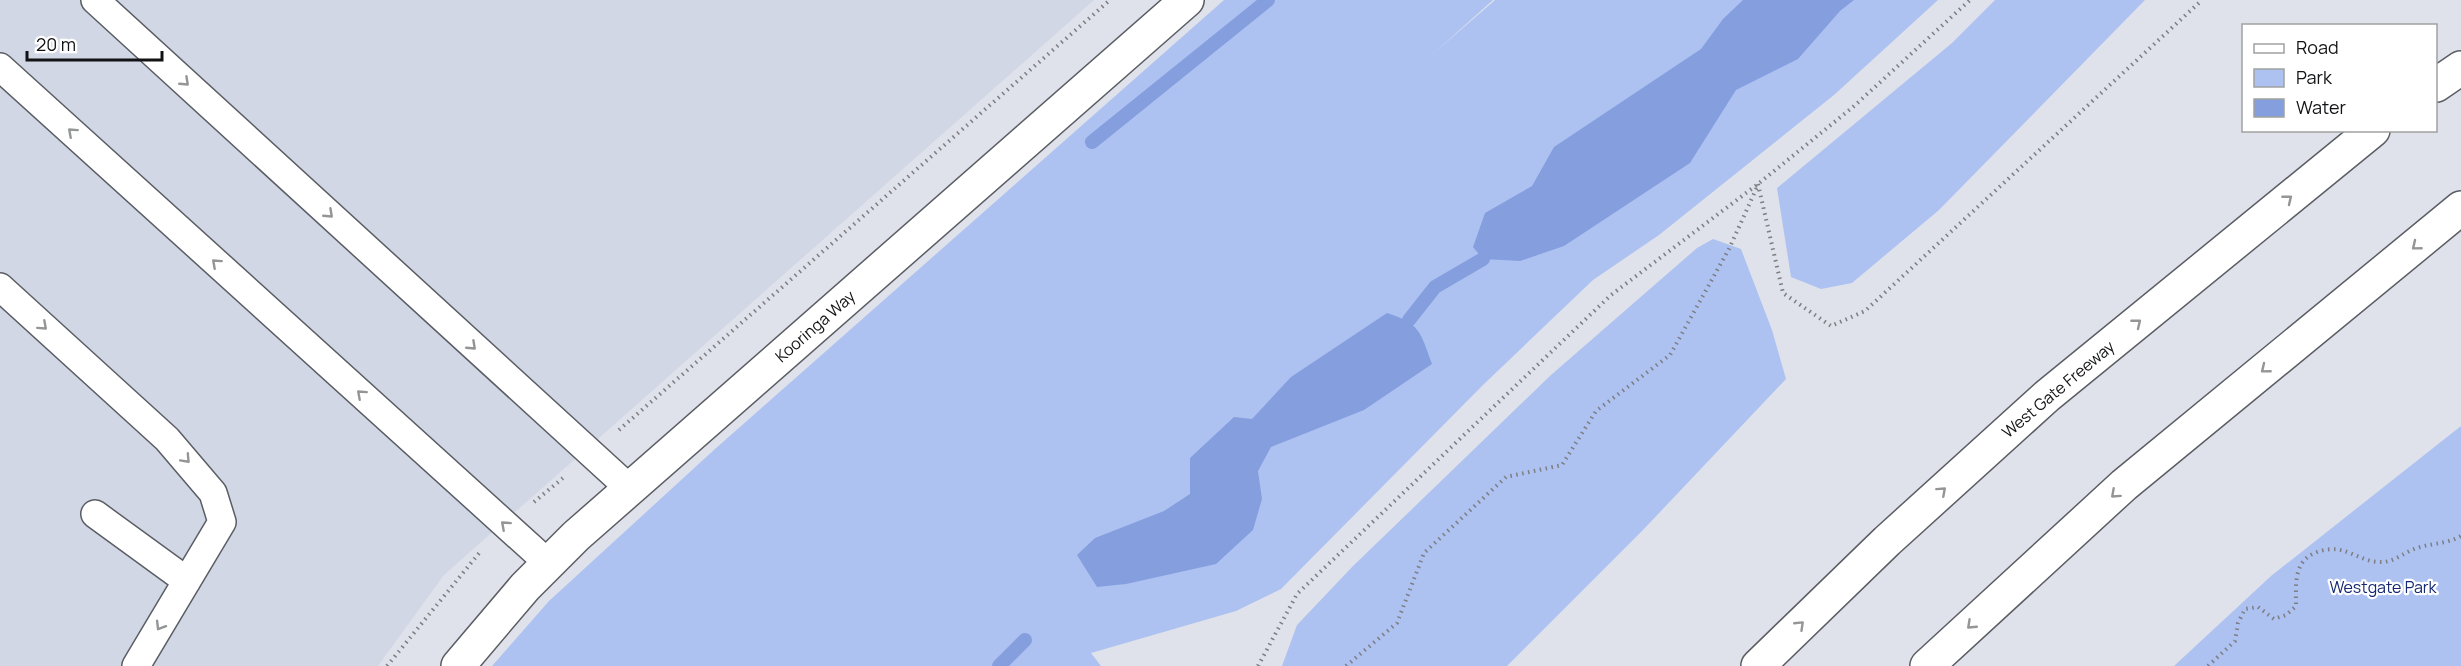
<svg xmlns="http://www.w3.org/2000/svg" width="2461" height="666" font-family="Manrope,sans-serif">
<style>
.built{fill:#d1d7e5}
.green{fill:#aec2f2}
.water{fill:#849ede}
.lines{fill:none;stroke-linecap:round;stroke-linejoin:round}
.stream{stroke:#849ede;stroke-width:14}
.lane-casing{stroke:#5a5d63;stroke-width:30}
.street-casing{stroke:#5a5d63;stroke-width:36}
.highway-casing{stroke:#5a5d63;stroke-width:36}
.path{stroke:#7c7e83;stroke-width:4;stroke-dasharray:1.5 4.5;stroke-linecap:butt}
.lane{stroke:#fff;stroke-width:27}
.street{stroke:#fff;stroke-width:33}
.highway{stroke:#fff;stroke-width:33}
.oneway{stroke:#949596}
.labels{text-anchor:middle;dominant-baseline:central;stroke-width:4.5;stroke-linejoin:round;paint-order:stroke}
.street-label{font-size:16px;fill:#121315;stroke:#fff}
.park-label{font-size:16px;fill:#152871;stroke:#fff}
</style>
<rect width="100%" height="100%" fill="#dfe2ea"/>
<!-- built -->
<path class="built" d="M 0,0 L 1094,0 L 444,575 L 378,666 L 0,666 Z"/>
<!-- green -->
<path class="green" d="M 1224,0 L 1493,0 L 1434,53 L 1495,0 L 1938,0 L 1834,95 L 1659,235 L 1593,280 L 1483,385 L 1281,589 L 1236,611 L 1091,653 L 1101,666 L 492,666 L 549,601 L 715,449 Z
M 1995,0 L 2145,0 L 1939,210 L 1852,283 L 1821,289 L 1791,277 L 1777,188 L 1952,43 Z
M 1713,239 L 1741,249 L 1772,330 L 1786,379 L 1643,530 L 1507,666 L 1282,666 L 1297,625 L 1353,566 L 1551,375 L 1697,248 Z
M 2461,426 L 2461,666 L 2174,666 L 2271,576 Z"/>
<!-- water -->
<path class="water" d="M 1743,0 L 1854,0 L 1840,11 L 1798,59 L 1736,90 L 1690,163 L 1564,246 L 1520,261 L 1483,259 L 1473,247 L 1485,213 L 1532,186 L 1554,147 L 1701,49 L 1723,19 Z
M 1387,313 C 1421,324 1420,332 1432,364 L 1364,410 L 1271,447 L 1258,471 L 1262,499 L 1253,530 L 1216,564 L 1126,584 L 1097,587 L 1077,555 L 1095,538 L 1164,511 L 1190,494 L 1190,458 L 1234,417 L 1252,419 L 1291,377 Z"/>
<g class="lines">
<!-- stream -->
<path class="stream" d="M 1092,142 L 1268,0
M 1409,320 L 1435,287 L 1483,259
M 999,666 L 1025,640"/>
<defs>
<path id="lane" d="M 95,0 L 630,489
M 0,67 L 549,564
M 0,287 L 167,439 L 213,493 L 222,522 L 136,666
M 95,514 L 187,581"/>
<path id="street" d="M 458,666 L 525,587 L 576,536 L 1187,0"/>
<path id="highway" d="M 2436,85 L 2461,68
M 1758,666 L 1887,541 L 2047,396 L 2373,130
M 1927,666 L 2124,485 L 2461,208"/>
</defs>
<!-- lane casing -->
<use href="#lane" class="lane-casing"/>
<!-- street casing -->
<use href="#street" class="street-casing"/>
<!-- highway casing -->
<use href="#highway" class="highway-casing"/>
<!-- path -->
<path class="path" d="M 1758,184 L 1783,293 L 1831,326 L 1865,311 L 2202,0
M 619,430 L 1110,0
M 534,502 L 563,478
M 387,666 L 480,552
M 1258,666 L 1297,594 L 1611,295 L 1758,184 L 1853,107 L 1970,0
M 1346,666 L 1397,623 L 1424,553 L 1506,477 L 1562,465 L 1596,411 L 1670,355 L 1729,249 L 1758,185
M 2208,666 L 2235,641 L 2238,623 L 2245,609 L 2258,607 L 2274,619 L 2286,615 L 2296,606 C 2296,584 2293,561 2317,552 C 2325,549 2336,548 2344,551 C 2355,554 2367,562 2379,562 C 2394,563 2404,552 2417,548 C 2432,543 2447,544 2461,536"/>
<!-- lane -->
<use href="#lane" class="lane"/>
<!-- street -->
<use href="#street" class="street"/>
<!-- highway -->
<use href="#highway" class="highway"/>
</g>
<!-- one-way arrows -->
<defs><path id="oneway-chevron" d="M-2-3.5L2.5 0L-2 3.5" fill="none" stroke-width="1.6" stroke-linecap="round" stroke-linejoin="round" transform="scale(1.5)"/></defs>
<g class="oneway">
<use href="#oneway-chevron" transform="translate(185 82) rotate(43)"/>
<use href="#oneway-chevron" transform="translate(72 132) rotate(-138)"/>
<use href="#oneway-chevron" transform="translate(2288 199) rotate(-39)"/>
<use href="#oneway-chevron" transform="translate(329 214) rotate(43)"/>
<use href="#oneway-chevron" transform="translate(2416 246) rotate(141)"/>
<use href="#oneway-chevron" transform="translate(216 263) rotate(-138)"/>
<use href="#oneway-chevron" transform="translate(2137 323) rotate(-39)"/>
<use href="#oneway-chevron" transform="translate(43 326) rotate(42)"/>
<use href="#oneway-chevron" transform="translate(472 346) rotate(43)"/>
<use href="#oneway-chevron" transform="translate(2265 369) rotate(141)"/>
<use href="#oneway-chevron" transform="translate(361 394) rotate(-138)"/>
<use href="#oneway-chevron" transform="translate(186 459) rotate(47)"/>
<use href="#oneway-chevron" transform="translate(1942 491) rotate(-42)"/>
<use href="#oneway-chevron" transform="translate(2115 494) rotate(138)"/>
<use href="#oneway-chevron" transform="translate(505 525) rotate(-138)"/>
<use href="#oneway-chevron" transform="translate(1800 625) rotate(-44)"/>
<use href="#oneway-chevron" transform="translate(1971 625) rotate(137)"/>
<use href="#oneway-chevron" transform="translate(160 626) rotate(121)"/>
</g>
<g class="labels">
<!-- street labels -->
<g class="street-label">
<text transform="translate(815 326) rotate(-41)">Kooringa Way</text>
<text transform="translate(2058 389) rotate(-40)">West Gate Freeway</text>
</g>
<!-- park labels -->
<g class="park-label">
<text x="2383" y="587">Westgate Park</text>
</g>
</g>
<!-- legend -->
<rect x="2242" y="24" width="195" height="108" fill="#ffffff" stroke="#a0a1a1" stroke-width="1.5"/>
<rect x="2254" y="44" width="30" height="9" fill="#ffffff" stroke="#a0a1a1" stroke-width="1.5"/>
<text x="2296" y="54" font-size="18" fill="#121315">Road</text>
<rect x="2254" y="69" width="30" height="18" fill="#aec2f2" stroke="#a0a1a1" stroke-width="1.5"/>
<text x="2296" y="84" font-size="18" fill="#121315">Park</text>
<rect x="2254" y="99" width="30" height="18" fill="#849ede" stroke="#a0a1a1" stroke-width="1.5"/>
<text x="2296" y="114" font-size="18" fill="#121315">Water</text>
<!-- scale -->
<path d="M27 51v9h135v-9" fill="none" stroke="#121315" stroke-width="3"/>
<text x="36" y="51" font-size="18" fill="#121315" stroke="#ffffff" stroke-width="4.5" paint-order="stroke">20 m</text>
</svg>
